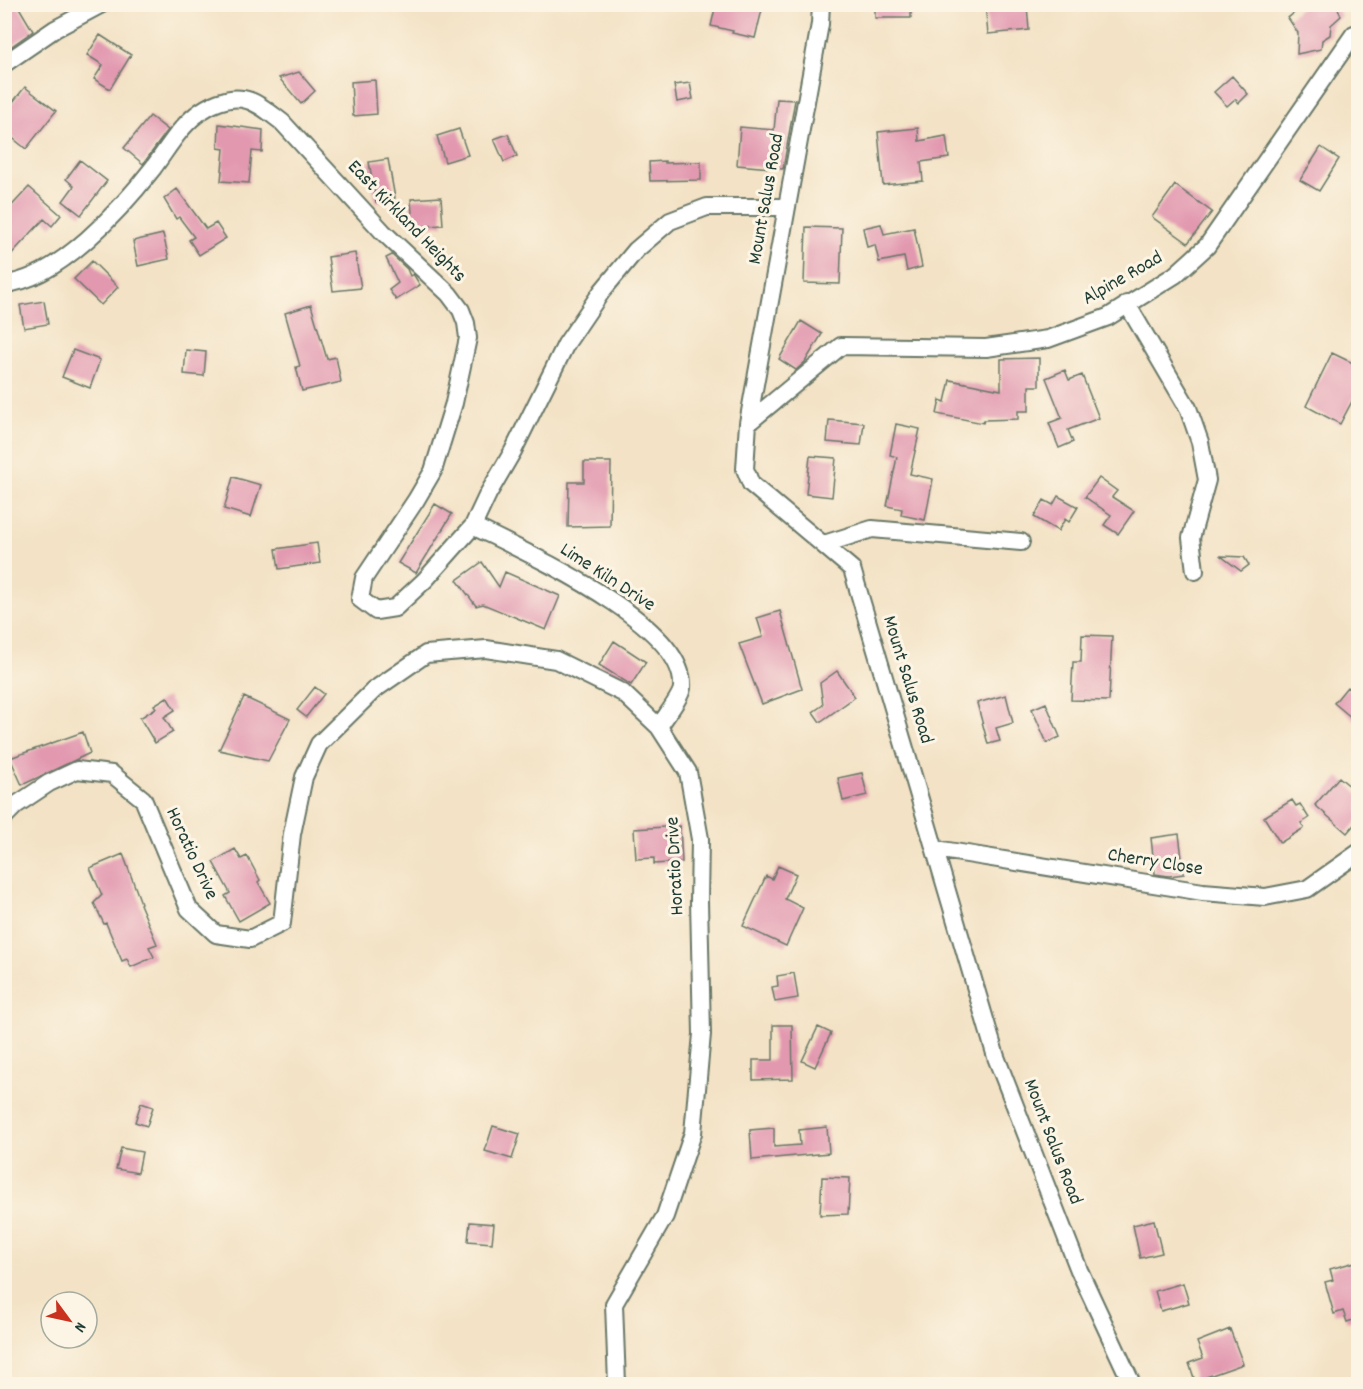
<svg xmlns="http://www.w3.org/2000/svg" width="1363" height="1389" font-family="Dekko,sans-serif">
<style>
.building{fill:#e299b0}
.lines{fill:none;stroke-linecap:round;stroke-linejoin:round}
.minor-casing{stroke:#697767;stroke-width:20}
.minor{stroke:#fff;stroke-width:16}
.labels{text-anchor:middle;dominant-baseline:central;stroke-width:6;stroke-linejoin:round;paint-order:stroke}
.street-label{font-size:20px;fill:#1f3d34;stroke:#fcf5e5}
</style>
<rect width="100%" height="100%" fill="#fcf5e5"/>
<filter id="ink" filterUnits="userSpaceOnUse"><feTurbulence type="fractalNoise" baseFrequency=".0167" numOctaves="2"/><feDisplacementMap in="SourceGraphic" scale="12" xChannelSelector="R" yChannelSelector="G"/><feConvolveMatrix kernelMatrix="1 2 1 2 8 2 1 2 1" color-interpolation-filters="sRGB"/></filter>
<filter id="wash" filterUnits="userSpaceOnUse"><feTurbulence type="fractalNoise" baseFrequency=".008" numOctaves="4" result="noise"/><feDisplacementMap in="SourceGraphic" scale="24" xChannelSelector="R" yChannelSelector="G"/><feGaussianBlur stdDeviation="1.35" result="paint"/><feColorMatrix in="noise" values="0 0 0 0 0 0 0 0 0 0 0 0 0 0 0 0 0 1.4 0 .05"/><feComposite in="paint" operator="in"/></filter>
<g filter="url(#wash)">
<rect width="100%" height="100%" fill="#f3e2c5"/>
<g id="blocks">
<!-- building -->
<path class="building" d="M 4,4 L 17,4 L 33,31 L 6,50 L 4,47 Z
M 716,4 L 739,4 L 762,10 L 755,38 L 732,33 L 733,31 L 711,26 Z
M 875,4 L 911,4 L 911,18 L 875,18 Z
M 985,4 L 1027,6 L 1029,30 L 988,34 Z
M 1305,4 L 1336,4 L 1341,16 L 1331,25 L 1330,35 L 1322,40 L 1321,49 L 1297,54 L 1298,33 L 1288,18 Z
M 100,35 L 131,55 L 110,89 L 94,79 L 103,65 L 87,55 Z
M 299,72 L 315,91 L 301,104 L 279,78 Z
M 1232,76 L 1248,94 L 1239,103 L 1235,99 L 1227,106 L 1214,92 Z
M 375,80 L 377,114 L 353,116 L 351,82 Z
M 690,83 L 693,99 L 677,102 L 674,85 Z
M 25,87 L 56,111 L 26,149 L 4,131 L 4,113 Z
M 777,99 L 795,100 L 783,169 L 737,165 L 740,127 L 774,130 Z
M 150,116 L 168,130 L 143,164 L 124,148 Z
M 219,124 L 263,130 L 262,152 L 252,151 L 249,183 L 221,181 L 224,149 L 218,148 Z
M 918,128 L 919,141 L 946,136 L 949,158 L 921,162 L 923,181 L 883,185 L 878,132 Z
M 459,129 L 468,155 L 445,162 L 437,136 Z
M 508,134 L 517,156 L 504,162 L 494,139 Z
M 1321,147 L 1339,159 L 1319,191 L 1300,180 Z
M 388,159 L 395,198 L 376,202 L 369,162 Z
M 80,160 L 107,181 L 81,215 L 63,201 L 74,186 L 66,179 Z
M 665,161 L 665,163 L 701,162 L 701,180 L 650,181 L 649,162 Z
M 1175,185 L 1212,212 L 1188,243 L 1152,217 Z
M 29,187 L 61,215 L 52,226 L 44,219 L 4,262 L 4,214 Z
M 177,189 L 206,229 L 216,223 L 226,238 L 199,255 L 189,240 L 194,237 L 179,217 L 176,219 L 164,199 Z
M 441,197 L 443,225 L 413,227 L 411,199 Z
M 881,224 L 884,234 L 914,228 L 922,267 L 907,271 L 904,257 L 879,262 L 875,245 L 867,247 L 863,228 Z
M 806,227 L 842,228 L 840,284 L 804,283 Z
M 163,234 L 169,259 L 138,266 L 133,241 Z
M 355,253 L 361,288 L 333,291 L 328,257 Z
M 392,255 L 407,269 L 410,276 L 413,274 L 415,277 L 420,285 L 396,300 L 389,290 L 398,283 L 386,258 Z
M 92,261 L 118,287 L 101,305 L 74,279 Z
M 44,301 L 48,324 L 24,328 L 20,305 Z
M 311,305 L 327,359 L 336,357 L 341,382 L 302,391 L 296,367 L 300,366 L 285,313 Z
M 801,321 L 822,334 L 805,362 L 796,370 L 779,359 Z
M 73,350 L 100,360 L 90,388 L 62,377 Z
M 186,350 L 206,352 L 204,376 L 184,374 Z
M 1332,353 L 1359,366 L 1359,388 L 1340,424 L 1306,406 Z
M 1039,358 L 1039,386 L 1029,386 L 1029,411 L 1018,411 L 1018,419 L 984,420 L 983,423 L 937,414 L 940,400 L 945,402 L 950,380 L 1001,390 L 1001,359 Z
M 1065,370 L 1069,380 L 1082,375 L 1099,418 L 1068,430 L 1073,442 L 1059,448 L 1049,423 L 1062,418 L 1046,378 Z
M 829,420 L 864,423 L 861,445 L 827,442 Z
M 896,424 L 920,429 L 910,474 L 933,479 L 925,520 L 901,515 L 902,509 L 887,506 L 897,457 L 890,455 Z
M 810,456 L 836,458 L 832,497 L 806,494 Z
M 584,462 L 611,462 L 610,526 L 568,527 L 569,482 L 584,482 Z
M 233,477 L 261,485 L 251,517 L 224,509 Z
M 1099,478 L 1117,491 L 1112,497 L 1134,511 L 1118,534 L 1104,525 L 1111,515 L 1085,497 Z
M 1058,496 L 1078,507 L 1069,522 L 1065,519 L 1058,531 L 1034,517 L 1044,500 L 1053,505 Z
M 435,504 L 452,514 L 416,573 L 398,563 Z
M 317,543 L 320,563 L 279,569 L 276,549 Z
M 1221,556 L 1244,557 L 1249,565 L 1241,571 Z
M 482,562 L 499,587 L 505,572 L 560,596 L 546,630 L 483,604 L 476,606 L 457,580 Z
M 780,611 L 802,689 L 762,704 L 739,644 L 763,637 L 757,618 Z
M 1082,635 L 1112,636 L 1109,701 L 1071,700 L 1073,662 L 1081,662 Z
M 614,641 L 646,662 L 631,685 L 599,665 Z
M 837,671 L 855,697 L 820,722 L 813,712 L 823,705 L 820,683 Z
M 315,687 L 324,694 L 306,717 L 297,710 Z
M 1347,687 L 1359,697 L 1359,724 L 1334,703 Z
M 1006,695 L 1013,723 L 996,728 L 1000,741 L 988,744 L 977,703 Z
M 167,697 L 175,710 L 164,717 L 173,732 L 155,743 L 140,718 L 156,708 L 154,705 Z
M 244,697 L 290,719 L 268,761 L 219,750 Z
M 1046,703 L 1060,737 L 1047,743 L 1032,709 Z
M 83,732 L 90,753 L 22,785 L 10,758 Z
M 862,773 L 867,795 L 843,801 L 838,778 Z
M 1339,777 L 1359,794 L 1359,819 L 1347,833 L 1315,805 Z
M 1292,800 L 1296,806 L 1300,804 L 1309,818 L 1301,823 L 1304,828 L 1280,843 L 1264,817 Z
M 680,826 L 682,862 L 654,864 L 654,858 L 636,859 L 634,829 Z
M 1179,834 L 1184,874 L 1169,876 L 1155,874 L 1151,838 Z
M 235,849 L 241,859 L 247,856 L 260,880 L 258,882 L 270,903 L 239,921 L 225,896 L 230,893 L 213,862 Z
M 123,854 L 141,903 L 140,904 L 157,944 L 149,947 L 154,957 L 131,967 L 127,959 L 122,961 L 106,923 L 104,924 L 94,903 L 102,895 L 90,868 Z
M 778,866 L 796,874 L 785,899 L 803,908 L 786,946 L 743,926 L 766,876 L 772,879 Z
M 794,973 L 798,998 L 775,1002 L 772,987 L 778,986 L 777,976 Z
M 773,1025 L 792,1025 L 793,1079 L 753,1080 L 753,1060 L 773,1060 Z
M 818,1027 L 831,1033 L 815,1067 L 802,1061 Z
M 141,1103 L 153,1107 L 147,1126 L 135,1122 Z
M 493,1126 L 520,1134 L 512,1159 L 485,1151 Z
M 827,1127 L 829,1153 L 752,1160 L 750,1130 L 774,1128 L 774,1147 L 800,1145 L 799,1130 Z
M 121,1148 L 142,1152 L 138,1173 L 116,1169 Z
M 822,1177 L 850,1178 L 848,1214 L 820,1215 Z
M 1154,1220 L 1162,1253 L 1140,1258 L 1133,1225 Z
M 470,1222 L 494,1224 L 492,1243 L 468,1241 Z
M 1355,1262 L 1359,1275 L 1359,1278 L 1353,1280 L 1359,1300 L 1359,1318 L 1347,1322 L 1343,1311 L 1334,1314 L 1325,1282 L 1333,1280 L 1330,1269 Z
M 1183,1283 L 1189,1303 L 1161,1311 L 1155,1291 Z
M 1230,1329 L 1243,1364 L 1195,1381 L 1189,1363 L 1203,1358 L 1197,1342 Z"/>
</g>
</g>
<g filter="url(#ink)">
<use href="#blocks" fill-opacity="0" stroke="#697767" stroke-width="1.5"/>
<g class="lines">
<defs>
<path id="minor" d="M 821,4 L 820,24 L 748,423 L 745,469 L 751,484 L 852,569 L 996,1057 L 1079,1270 L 1132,1384
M 4,64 L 55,29 L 102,4
M 4,284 C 58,280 122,208 153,168 C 166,151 179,128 196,115 C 208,105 228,96 243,99 C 257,101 271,114 282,122 L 383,232 L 449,294 L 461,310 L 466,323 L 468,338 L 465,352 L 454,403 L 433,471 L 416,500 L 364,578 L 360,599 L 376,611 L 395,608 L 425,580 L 473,526 L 488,494 L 513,451 L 566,344 L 602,291 L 636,250 L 670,221 L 707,207 L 787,207
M 1127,304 L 1188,408 L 1200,442 L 1207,480 L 1191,538 L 1195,571
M 748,423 L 841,346 L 986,348 L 1048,339 L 1108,317 L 1175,275 L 1207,246 L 1354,34 L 1358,33
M 473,526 C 522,551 687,623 682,688 C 681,697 664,718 659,727
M 824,544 L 872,529 L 1021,542
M 4,817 L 16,805 L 49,783 L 77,770 L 112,774 L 143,799 L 189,909 L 216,934 L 250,939 L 282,923 L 292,834 L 304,777 L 319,744 L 374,690 L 426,654 L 486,649 L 556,660 L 623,693 L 659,727 L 688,772 L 700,839 L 699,901 L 702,1034 L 693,1133 L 665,1216 L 614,1304 L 617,1384
M 936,849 L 1203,892 L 1265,897 L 1307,889 L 1358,853"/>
</defs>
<!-- minor casing -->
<use href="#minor" class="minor-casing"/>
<!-- minor -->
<use href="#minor" class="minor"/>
</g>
</g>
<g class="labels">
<!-- street labels -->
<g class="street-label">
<text transform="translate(767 199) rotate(-80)">Mount Salus Road</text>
<text transform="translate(406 222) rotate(46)">East Kirkland Heights</text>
<text transform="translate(1123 279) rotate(-30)">Alpine Road</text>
<text transform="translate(607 578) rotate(33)">Lime Kiln Drive</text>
<text transform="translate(907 680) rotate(73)">Mount Salus Road</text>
<text transform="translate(191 854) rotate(65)">Horatio Drive</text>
<text transform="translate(1155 863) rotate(9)">Cherry Close</text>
<text transform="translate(676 866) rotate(-93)">Horatio Drive</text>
<text transform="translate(1052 1142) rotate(69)">Mount Salus Road</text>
</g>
</g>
<!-- margin -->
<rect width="1363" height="1389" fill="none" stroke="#fcf5e5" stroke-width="24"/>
<!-- north arrow -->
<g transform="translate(69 1320) rotate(123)"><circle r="28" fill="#fcf5e5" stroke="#a4ab9e" stroke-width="1.5"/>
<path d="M0-4.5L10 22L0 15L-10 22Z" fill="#c8321e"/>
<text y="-9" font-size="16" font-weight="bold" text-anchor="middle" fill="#1f3d34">N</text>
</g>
</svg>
